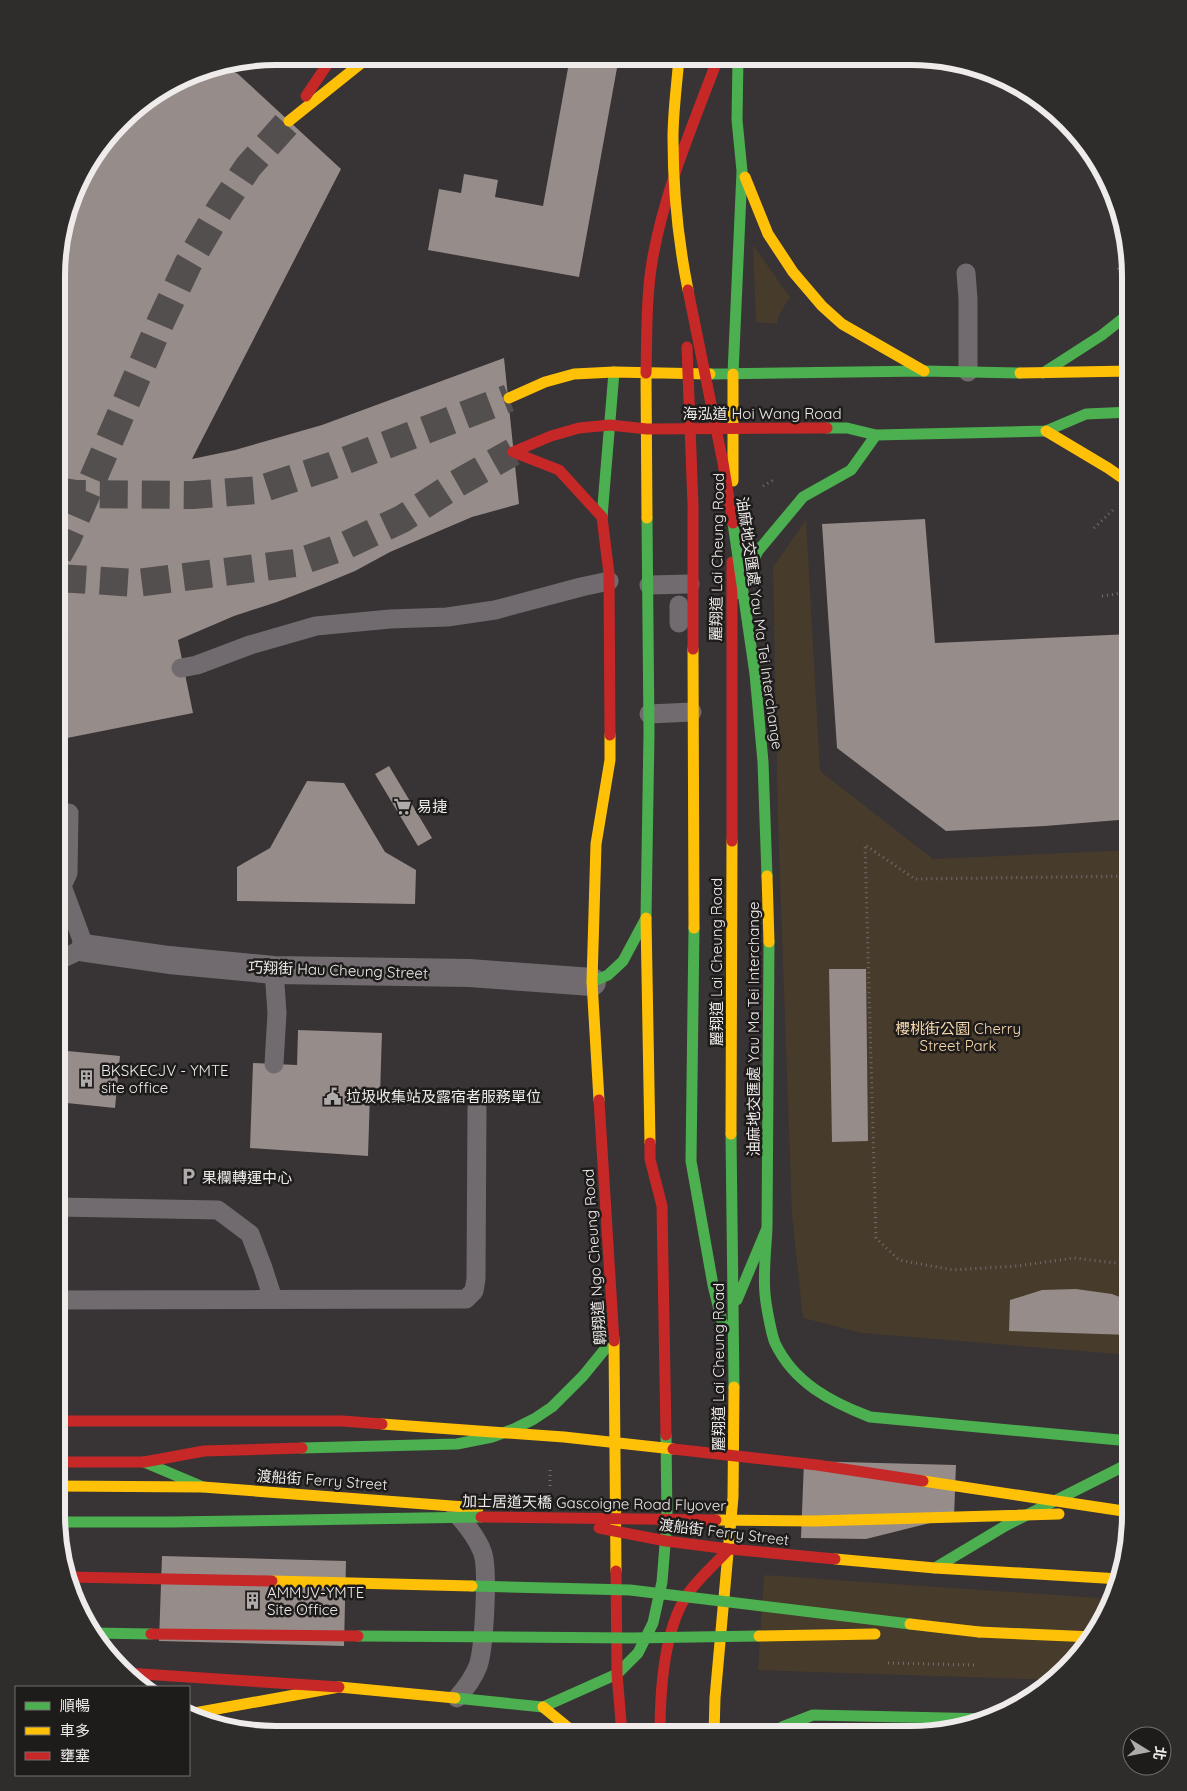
<svg xmlns="http://www.w3.org/2000/svg" width="1187" height="1791" font-family="Quicksand,'Noto Sans TC',sans-serif">
<style>
.green{fill:#473b2b}
.building{fill:#968c89}
.lines{fill:none;stroke-linecap:round;stroke-linejoin:round}
.secondary-tunnel{stroke:#534f4f;stroke-width:28;stroke-dasharray:28 14;stroke-linecap:butt}
.primary-tunnel{stroke:#534f4f;stroke-width:28;stroke-dasharray:28 14;stroke-linecap:butt}
.highway-tunnel{stroke:#534f4f;stroke-width:28;stroke-dasharray:28 14;stroke-linecap:butt}
.path{stroke:#736e70;stroke-width:3;stroke-dasharray:1 4;stroke-linecap:butt}
.lane{stroke:#716b6f;stroke-width:19}
.street{stroke:#716b6f;stroke-width:28}
.fast{stroke:#4caf50;stroke-width:11}
.slow{stroke:#ffc107;stroke-width:11}
.jam{stroke:#c62828;stroke-width:11}
.fast-bridge{stroke:#4caf50;stroke-width:11}
.slow-bridge{stroke:#ffc107;stroke-width:11}
.jam-bridge{stroke:#c62828;stroke-width:11}
.labels{text-anchor:middle;dominant-baseline:central;stroke-width:5;stroke-linejoin:round;paint-order:stroke}
.street-label{font-size:15px;fill:#efebeb;stroke:#1e1b1b}
.poi-label{font-size:15px;fill:#efebeb;stroke:#1e1b1b;text-anchor:start}
.park-label{font-size:15px;fill:#f9d9ad;stroke:#1e1b1b}
.rim{fill:none;stroke:#efebeb;stroke-width:6}
</style>
<rect width="100%" height="100%" fill="#383334"/>
<!-- green -->
<path class="green" d="M 753,245 L 790,297 L 779,315 L 777,324 L 756,322 Z
M 806,520 L 820,771 L 933,859 L 1131,850 L 1130,1355 L 862,1333 L 803,1318 L 792,1215 L 778,822 L 773,567 Z
M 764,1575 L 1113,1599 L 1093,1637 L 1056,1680 L 758,1670 Z"/>
<!-- building -->
<path class="building" d="M 570,57 L 619,57 L 579,277 L 428,250 L 439,189 L 461,193 L 464,174 L 498,180 L 495,197 L 543,206 Z
M 222,65 L 238,74 L 341,169 L 192,459 L 235,450 L 322,425 L 504,358 L 519,504 L 472,517 L 390,552 L 355,571 L 321,585 L 277,602 L 234,616 L 178,640 L 193,713 L 57,740 L 58,247 L 86,167 L 131,111 L 205,68 Z
M 925,519 L 935,643 L 1131,634 L 1131,819 L 1045,826 L 946,831 L 837,748 L 822,524 Z
M 389,766 L 432,838 L 418,846 L 375,774 Z
M 307,781 L 344,783 L 385,852 L 416,870 L 415,904 L 237,901 L 237,867 L 270,848 Z
M 829,969 L 866,969 L 868,1141 L 832,1142 Z
M 298,1030 L 382,1033 L 380,1095 L 370,1094 L 368,1156 L 250,1148 L 253,1063 L 297,1065 Z
M 57,1050 L 120,1056 L 115,1108 L 57,1102 Z
M 1076,1289 L 1112,1294 L 1130,1301 L 1130,1335 L 1009,1331 L 1010,1300 L 1042,1290 Z
M 804,1461 L 956,1465 L 954,1517 L 866,1539 L 801,1538 Z
M 162,1556 L 346,1561 L 344,1646 L 159,1641 Z"/>
<g class="lines">
<!-- secondary-tunnel -->
<path class="secondary-tunnel" d="M 58,491 L 76,494 L 193,495 L 258,490 L 331,466 L 509,398"/>
<!-- primary-tunnel -->
<path class="primary-tunnel" d="M 58,578 L 137,583 L 296,563 L 342,547 L 402,519 L 456,484 L 513,452"/>
<!-- highway-tunnel -->
<path class="highway-tunnel" d="M 58,555 L 67,539 L 161,321 L 188,264 L 220,209 L 248,167 L 289,121"/>
<!-- path -->
<path class="path" d="M 1118,268 L 1128,282
M 763,486 L 775,479
M 1094,528 L 1113,510
M 1102,596 L 1116,594 L 1131,590
M 1127,877 L 1130,945
M 1130,1266 L 1124,1264 L 1074,1258 L 1017,1266 L 953,1270 L 899,1260 L 876,1238 L 865,845 L 915,879 L 1131,876
M 550,1486 L 550,1468
M 888,1663 L 974,1665"/>
<!-- lane -->
<path class="lane" d="M 966,273 L 968,299 L 968,372
M 649,585 L 690,584
M 679,605 L 679,623
M 181,668 L 197,665 L 250,645 L 316,626 L 390,619 L 447,617 L 495,610 L 581,587 L 609,581
M 649,714 L 692,712
M 57,961 L 85,948 L 62,886 L 68,873 L 69,813
M 274,1064 L 277,1013 L 274,970
M 57,1207 L 218,1210 L 250,1234 L 263,1268 L 273,1299
M 57,1300 L 466,1299 L 474,1291 L 476,1279 L 477,1108
M 456,1513 C 466,1524 476,1536 482,1551 C 489,1567 484,1649 478,1666 C 473,1679 466,1688 457,1698"/>
<!-- street -->
<path class="street" d="M 85,948 L 169,960 L 274,970 L 469,973 L 592,982"/>
<!-- fast -->
<path class="fast" d="M 1043,373 L 1102,335 L 1131,312
M 710,374 L 924,371 L 1020,373
M 733,374 L 742,171 L 737,120 L 738,58
M 827,428 L 847,428 L 876,435 L 1046,431 L 1086,414 L 1131,412
M 602,517 L 614,372
M 736,594 L 758,551 L 803,497 L 851,470 L 876,435
M 694,928 L 691,1161 L 713,1285 L 723,1326
M 592,982 L 608,975 L 623,961 L 646,918 L 649,733 L 647,518
M 731,1134 L 734,1387
M 767,1228 C 766,1249 763,1273 765,1294 C 766,1305 771,1333 775,1343 C 794,1383 831,1402 870,1417 L 1130,1441
M 737,1300 L 767,1228 L 769,942
M 302,1448 L 457,1444 L 492,1437 L 514,1429 L 534,1419 L 552,1407 L 583,1376 L 614,1338
M 144,1462 L 203,1487
M 935,1568 L 1005,1526 L 1130,1463
M 93,1633 L 151,1634
M 455,1698 L 543,1707 L 617,1674 L 638,1653 L 653,1623 L 662,1582 L 667,1520 L 666,1435
M 769,1734 L 782,1727 L 813,1715 L 991,1719"/>
<!-- slow -->
<path class="slow" d="M 289,121 L 369,57
M 745,177 L 768,234 L 793,272 L 822,306 L 842,324 L 924,371
M 646,373 L 647,518
M 1020,373 L 1131,371
M 733,374 L 733,481
M 509,398 L 545,382 L 574,374 L 614,372 L 710,374
M 1046,431 L 1108,468 L 1131,484
M 646,918 L 650,1143
M 599,1100 L 592,982 L 596,844 L 610,760 L 610,735
M 731,1134 L 732,841
M 614,1341 L 616,1571
M 56,1486 L 203,1487
M 203,1487 L 478,1508
M 835,1559 L 935,1568 L 1120,1579
M 979,1632 L 1093,1637
M 543,1707 L 576,1734
M 189,1714 L 339,1687 L 455,1698
M 714,1734 L 715,1698 L 733,1497 L 734,1387"/>
<!-- jam -->
<path class="jam" d="M 306,96 L 333,56
M 646,373 C 647,336 646,299 652,262 C 664,191 693,125 718,58
M 513,452 L 551,436 L 579,428 L 610,425 L 647,429 L 827,428
M 513,452 L 559,470 L 602,517 L 609,574 L 610,735
M 732,841 L 732,562
M 599,1100 L 614,1341
M 650,1143 L 650,1159 L 662,1206 L 666,1435
M 56,1462 L 144,1462 L 204,1451 L 302,1448
M 599,1528 L 666,1541 L 729,1549 L 835,1559
M 616,1571 L 617,1674 L 622,1734
M 127,1673 L 339,1687
M 660,1734 C 660,1692 664,1627 689,1592 C 701,1576 716,1563 729,1549"/>
<!-- fast-bridge -->
<path class="fast-bridge" d="M 733,523 L 755,674 L 763,762 L 767,876
M 58,1522 L 172,1522 L 481,1517
M 472,1586 L 630,1590 L 910,1624
M 358,1636 L 631,1638 L 759,1636"/>
<!-- slow-bridge -->
<path class="slow-bridge" d="M 679,57 C 677,84 673,111 673,138 C 673,189 678,240 688,290
M 693,649 L 694,928
M 767,876 L 769,942
M 382,1424 L 564,1437 L 673,1449
M 923,1481 L 1130,1512
M 716,1520 L 815,1521 L 1059,1514
M 272,1581 L 472,1586
M 910,1624 L 979,1632
M 759,1636 L 875,1634"/>
<!-- jam-bridge -->
<path class="jam-bridge" d="M 688,290 L 723,463 L 733,523
M 687,347 L 693,505 L 693,649
M 56,1421 L 342,1421 L 382,1424
M 673,1449 L 817,1465 L 923,1481
M 481,1517 L 716,1520
M 69,1577 L 272,1581
M 151,1634 L 358,1636"/>
</g>
<!-- icons -->
<defs>
<symbol id="supermarket-bare" viewBox="-9 -9 18 18"><path d="M-6-5.5h2.5l.6 2H6L4.5 2H-2.5L-4.4-4H-6ZM-1.5 3.2a1.3 1.3 0 1 0 .1 0ZM3 3.2a1.3 1.3 0 1 0 .1 0Z" fill="#afabab" stroke="#1e1b1b" stroke-width="2.5" paint-order="stroke"/></symbol>
<symbol id="building-bare" viewBox="-9 -9 18 18"><path d="M-4-6H4V6H1V3H-1V6H-4ZM-2.5-4.3h1.7v1.8h-1.7ZM.8-4.3h1.7v1.8H.8ZM-2.5-1h1.7V.8h-1.7ZM.8-1h1.7V.8H.8Z" fill="#afabab" stroke="#1e1b1b" stroke-width="2.5" paint-order="stroke"/></symbol>
<symbol id="civic-bare" viewBox="-9 -9 18 18"><path d="M-.6-6.5H3V-4.5H.6V-3L4-1V1h2V6H-6V1h2V-1L-.6-3ZM-1.2 2.5V6h2.4V2.5Z" fill="#afabab" stroke="#1e1b1b" stroke-width="2.5" paint-order="stroke"/></symbol>
<symbol id="parking-bare" viewBox="-9 -9 18 18"><path d="M-3.5-5.5H1a3.5 3.5 0 0 1 0 7H-1V5.5H-3.5ZM-1-3.4V-.6H.8a1.4 1.4 0 0 0 0-2.8Z" fill="#afabab" stroke="#1e1b1b" stroke-width="2.5" paint-order="stroke"/></symbol>
</defs>
<g fill-rule="evenodd">
<use href="#supermarket-bare" x="390" y="794" width="25" height="25"/>
<use href="#building-bare" x="74" y="1066" width="25" height="25"/>
<use href="#civic-bare" x="320" y="1084" width="25" height="25"/>
<use href="#parking-bare" x="176" y="1164" width="25" height="25"/>
<use href="#building-bare" x="240" y="1588" width="25" height="25"/>
</g>
<g class="labels">
<!-- street labels -->
<g class="street-label">
<text x="762" y="413">海泓道 Hoi Wang Road</text>
<text transform="translate(717 557) rotate(-89)">麗翔道 Lai Cheung Road</text>
<text transform="translate(760 623) rotate(82)">油麻地交匯處 Yau Ma Tei Interchange</text>
<text transform="translate(716 962) rotate(-90)">麗翔道 Lai Cheung Road</text>
<text transform="translate(338 970) rotate(2)">巧翔街 Hau Cheung Street</text>
<text transform="translate(753 1029) rotate(-90)">油麻地交匯處 Yau Ma Tei Interchange</text>
<text transform="translate(594 1257) rotate(-94)">翺翔道 Ngo Cheung Road</text>
<text transform="translate(718 1367) rotate(-90)">麗翔道 Lai Cheung Road</text>
<text transform="translate(322 1480) rotate(4)">渡船街 Ferry Street</text>
<text transform="translate(594 1503) rotate(1)">加士居道天橋 Gascoigne Road Flyover</text>
<text transform="translate(724 1532) rotate(7)">渡船街 Ferry Street</text>
</g>
<!-- poi labels -->
<g class="poi-label">
<text x="417" y="806">易捷</text>
<text x="101" y="1070">BKSKECJV - YMTE<tspan x="101" dy="17">site office</tspan></text>
<text x="346" y="1096">垃圾收集站及露宿者服務單位</text>
<text x="202" y="1177">果欄轉運中心</text>
<text x="267" y="1592">AMMJV-YMTE<tspan x="267" dy="17">Site Office</tspan></text>
</g>
<!-- park labels -->
<g class="park-label">
<text x="958" y="1028">櫻桃街公園 Cherry<tspan x="958" dy="17">Street Park</tspan></text>
</g>
</g>
<!-- crop -->
<path d="M0 0H1187V1791H0ZM276 65H911A211 211 0 0 1 1122 276V1515A211 211 0 0 1 911 1726H276A211 211 0 0 1 65 1515V276A211 211 0 0 1 276 65Z" fill="#2f2c2c" fill-rule="evenodd"/>
<path class="rim" d="M276 65H911A211 211 0 0 1 1122 276V1515A211 211 0 0 1 911 1726H276A211 211 0 0 1 65 1515V276A211 211 0 0 1 276 65Z"/>
<!-- legend -->
<rect x="15" y="1686" width="175" height="90" fill="#1e1b1b" stroke="#726e6e"/>
<rect x="25" y="1702" width="25" height="8" fill="#4caf50" stroke="#726e6e"/>
<text x="60" y="1711" font-size="15" fill="#efebeb">順暢</text>
<rect x="25" y="1727" width="25" height="8" fill="#ffc107" stroke="#726e6e"/>
<text x="60" y="1736" font-size="15" fill="#efebeb">車多</text>
<rect x="25" y="1752" width="25" height="8" fill="#c62828" stroke="#726e6e"/>
<text x="60" y="1761" font-size="15" fill="#efebeb">壅塞</text>
<!-- north arrow -->
<g transform="translate(1147 1751) rotate(100)"><circle r="24" fill="#1e1b1b" stroke="#726e6e"/>
<path d="M0-4L9 19L0 12L-9 19Z" fill="#afabab"/>
<text y="-8" font-size="14" font-weight="bold" text-anchor="middle" fill="#efebeb">北</text>
</g>
</svg>
